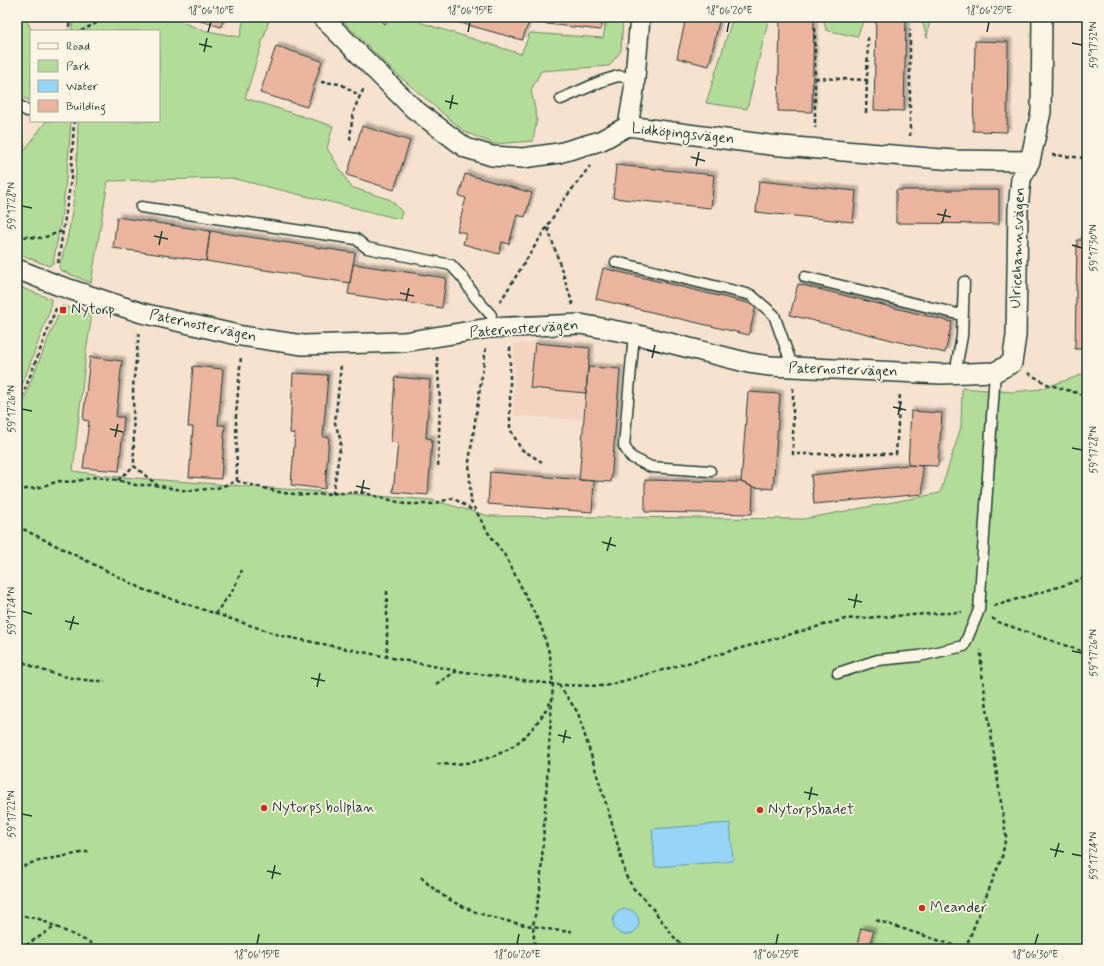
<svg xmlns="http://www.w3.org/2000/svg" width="1104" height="966" font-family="Mynerve,sans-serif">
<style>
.built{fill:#f3d4c1}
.green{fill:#b3dc99;stroke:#698c66}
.water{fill:#96d5f7;stroke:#6698a9}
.building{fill:#ebb49f;stroke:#1f3d34;filter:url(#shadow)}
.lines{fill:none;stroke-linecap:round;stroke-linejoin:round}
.lane-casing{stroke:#1f3d34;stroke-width:13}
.street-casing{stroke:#1f3d34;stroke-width:22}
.path{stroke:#1f3d34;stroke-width:2.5;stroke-dasharray:4 3;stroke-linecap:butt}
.lane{stroke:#fcf5e5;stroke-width:10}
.street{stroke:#fcf5e5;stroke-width:19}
.ticks{fill:none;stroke:#1f3d34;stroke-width:1.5}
.poi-dot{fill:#c8321e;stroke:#fcf5e5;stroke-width:1.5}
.labels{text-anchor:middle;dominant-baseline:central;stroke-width:3.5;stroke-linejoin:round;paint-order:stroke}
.street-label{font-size:15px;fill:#1f3d34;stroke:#fcf5e5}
.poi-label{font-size:15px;fill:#1f3d34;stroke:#fcf5e5;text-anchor:start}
.neatline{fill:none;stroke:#1f3d34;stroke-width:1.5}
.ticks-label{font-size:10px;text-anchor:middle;fill:#1f3d34}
</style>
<defs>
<filter id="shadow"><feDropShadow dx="3.5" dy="-3.5" stdDeviation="1" flood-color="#0004"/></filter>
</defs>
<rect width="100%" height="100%" fill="#f7e2d0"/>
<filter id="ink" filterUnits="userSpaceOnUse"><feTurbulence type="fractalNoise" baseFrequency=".025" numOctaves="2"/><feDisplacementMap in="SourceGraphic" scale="8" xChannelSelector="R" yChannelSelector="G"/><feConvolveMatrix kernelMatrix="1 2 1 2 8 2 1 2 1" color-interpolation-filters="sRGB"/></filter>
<g filter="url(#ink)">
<!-- built -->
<path class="built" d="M 535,343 L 531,388 L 586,393 L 583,420 L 514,416 L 514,344 Z"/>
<!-- green -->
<path class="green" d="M 17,17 L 25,18 L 32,31 L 31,102 L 17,94 Z
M 70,17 L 169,17 L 202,30 L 240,37 L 244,17 L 270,17 L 245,98 L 333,126 L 327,148 L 351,187 L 391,200 L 402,212 L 400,219 L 231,178 L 108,181 L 91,283 L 60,270 L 59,266 C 75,222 77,167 78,121 L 159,121 L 159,31 L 71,31 L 73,24 Z
M 339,17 L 414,17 L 422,23 L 521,54 L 530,33 L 603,38 L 607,17 L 623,17 L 621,51 L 609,66 L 541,71 L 531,90 L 537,119 L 533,141 L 494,144 L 465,132 L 393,71 Z
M 733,17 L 769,17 L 747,109 L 706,103 Z
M 823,17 L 865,17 L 857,37 L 826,30 Z
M 921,17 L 930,17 L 927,38 Z
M 46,121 L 71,121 C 68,169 63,216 53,263 L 49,266 L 17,253 L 17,161 Z
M 17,286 L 51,299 L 50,310 L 17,399 Z
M 62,306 L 92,315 L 86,352 L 73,471 L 108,476 L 432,500 L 489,516 L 804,519 L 940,493 L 961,427 L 962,388 L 1012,392 L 1040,389 L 1087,373 L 1087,949 L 17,949 L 17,421 L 30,383 Z"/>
<!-- water -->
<path class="water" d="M 730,823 L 733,861 L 655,867 L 652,829 Z
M613 922a13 13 0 1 1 26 0a13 13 0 1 1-26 0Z"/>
<!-- building -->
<path class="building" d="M 187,17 L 224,17 L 221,27 Z
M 378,17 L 392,17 L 385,24 Z
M 439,17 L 602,17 L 601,30 L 529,22 L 522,40 Z
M 686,17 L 720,17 L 709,66 L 677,58 Z
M 780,17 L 814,17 L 812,112 L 778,111 Z
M 876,17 L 906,17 L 904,111 L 874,110 Z
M 975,41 L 1008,42 L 1007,132 L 973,131 Z
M 276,46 L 322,61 L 307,107 L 260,93 Z
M 1087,73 L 1087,132 L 1085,132 Z
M 362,126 L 410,141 L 394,190 L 347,175 Z
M 17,145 L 22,149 L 17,155 Z
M 616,165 L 714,175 L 711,208 L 613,198 Z
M 465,174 L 532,193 L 525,217 L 517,215 L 509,244 L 502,242 L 499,254 L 463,244 L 466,233 L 457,231 L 466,198 L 459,196 Z
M 759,181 L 856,191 L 853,222 L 756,212 Z
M 896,190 L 999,190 L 999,224 L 896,223 Z
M 117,217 L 210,231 L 206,261 L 113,248 Z
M 210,231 L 355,253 L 350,283 L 206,261 Z
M 1077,240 L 1087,240 L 1087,349 L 1075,349 Z
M 353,264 L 446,278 L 442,308 L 348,294 Z
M 603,268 L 756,305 L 749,335 L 596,299 Z
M 798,284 L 952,322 L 945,353 L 790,315 Z
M 535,343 L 590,348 L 586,393 L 530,388 Z
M 90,357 L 122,361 L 116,417 L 124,417 L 119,471 L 83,468 L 89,421 L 83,420 Z
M 193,366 L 223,369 L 218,425 L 225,425 L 221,479 L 189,477 L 193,427 L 188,427 Z
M 588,367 L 620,369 L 611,482 L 579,480 Z
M 293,373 L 328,375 L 323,437 L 329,437 L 325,489 L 291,485 L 295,434 L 290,433 Z
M 395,377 L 430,380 L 426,438 L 432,439 L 428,495 L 393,492 L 398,443 L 391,442 Z
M 748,392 L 780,394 L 773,489 L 753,487 L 741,482 Z
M 911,411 L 942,413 L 938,466 L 908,465 Z
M 908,465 L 922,466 L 923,494 L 814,504 L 811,475 Z
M 490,472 L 594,481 L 592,512 L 488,504 Z
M 645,480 L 741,482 L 753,487 L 752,514 L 645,512 Z
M 861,928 L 873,931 L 870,946 L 877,947 L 877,949 L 856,949 Z"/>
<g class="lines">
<defs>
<path id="lane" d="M 561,99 L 602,81 L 618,76 L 635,78
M 17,104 L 27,111
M 141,207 L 356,239 L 367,248 L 451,265 L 463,278 L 475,297 L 491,315
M 616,262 L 751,295 L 774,315 L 793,368
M 805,277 L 962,315
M 634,334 L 624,446 L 631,457 L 651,467 L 710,471
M 955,374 L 962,336 L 964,282
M 838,673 L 878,660 L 919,656 L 964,646 L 979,610 L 995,372"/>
<path id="street" d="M 322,17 L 414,109 L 466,148 L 492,156 L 523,158 L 559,153 L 600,141 L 628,126 L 770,145 L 954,160 L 1030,161
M 628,126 L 634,90 L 640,17
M 17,269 L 57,285 L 142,313 L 242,336 L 303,345 L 404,342 L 489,328 L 580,324 L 634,334 L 749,363 L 770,366 L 941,374 L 995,372 L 1012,363 L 1016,336 L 1018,209 L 1021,179 L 1030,161 L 1041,112 L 1042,17"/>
</defs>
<!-- lane casing -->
<use href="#lane" class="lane-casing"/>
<!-- street casing -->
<use href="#street" class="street-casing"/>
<!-- path -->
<path class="path" d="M 67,17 L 70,21 L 68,31
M 815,28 L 815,128
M 81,31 L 108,17
M 815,78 L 867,80 L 868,37
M 321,82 L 341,84 L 360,96
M 866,113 L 867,80
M 910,136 L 910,29
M 350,140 C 352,117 353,107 365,87
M 1052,155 L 1087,158
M 548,228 L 573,305
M 17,236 L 42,238 L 63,231
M 58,263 L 71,179 L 74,121
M 500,302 L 563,201 L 590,166
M 139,333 L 133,387 L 134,466 L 157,485
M 510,347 L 510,429 L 521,449 L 542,462
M 486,348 L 469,462 L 471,502 L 487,531 L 506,557 L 541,626 L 550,656 L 553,684 L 540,890 L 533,926 L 535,949
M 437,357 L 440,401 L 438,469
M 1028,373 L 1047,384 L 1087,396
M 793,388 L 793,454 L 896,454 L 900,393
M 17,410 L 57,306
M 118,480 L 134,466
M 237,481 L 236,416 L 241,356
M 17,490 L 37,488 L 59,481 L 71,482 L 96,477 L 118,480 L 135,485 L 154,485 L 188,491 L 217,488 L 237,481 L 283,493 L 306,495 L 361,492 L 405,504 L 432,504 L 453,498 L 474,511
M 333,494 L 341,441 L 335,423 L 341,365
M 17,526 L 145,590 L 282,636 L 458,671 L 559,685 L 605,686 L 845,619 L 962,612
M 387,591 L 387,657
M 994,606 L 1065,585 L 1087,577
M 215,614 L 233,590 L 242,570
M 992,618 L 998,622 L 1087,653
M 17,659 C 44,673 75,681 105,681
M 436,684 L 457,671
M 559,685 L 578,713 L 611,820 L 626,876 L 634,889 L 646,900 L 677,941 L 690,949
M 437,764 C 490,766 525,749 551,701
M 17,869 L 34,862 L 91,851
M 421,877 C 450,908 491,919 532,926 C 546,928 558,932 572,931
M 17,915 L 37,918 L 104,949
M 876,920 L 965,949
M 20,949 L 56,926
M 965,949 L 1002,857 L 1006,836 L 981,667 L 981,650"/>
<!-- lane -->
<use href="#lane" class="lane"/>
<!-- street -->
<use href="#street" class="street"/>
</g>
</g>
<!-- ticks -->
<path class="ticks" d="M 208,32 L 211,22M 468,32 L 470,22M 727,32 L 729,22M 987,32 L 989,22M 1072,43 L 1082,45M 199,44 L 212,47M 204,52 L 207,38M 445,101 L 458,104M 450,109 L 453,95M 691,157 L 705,161M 696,166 L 699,152M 22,206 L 32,208M 937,214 L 951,217M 942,223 L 946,209M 154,236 L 168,239M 159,245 L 162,231M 1072,245 L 1082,248M 400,293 L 414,296M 406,301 L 409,288M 647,350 L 660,353M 652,358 L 655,345M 893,407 L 906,410M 22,409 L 32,411M 898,415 L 901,402M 110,429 L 123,432M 115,437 L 118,424M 1072,448 L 1082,450M 356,486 L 370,489M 361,494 L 364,480M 602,542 L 616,546M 607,551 L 611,537M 848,599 L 862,602M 854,608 L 857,594M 22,611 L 32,614M 65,621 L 79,624M 70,630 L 74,616M 1072,651 L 1082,653M 311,678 L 325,681M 317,687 L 320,673M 558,735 L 571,738M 563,743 L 566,730M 804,792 L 818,795M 809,800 L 812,787M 22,814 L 32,816M 1050,849 L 1064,852M 1072,854 L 1082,856M 1055,857 L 1059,843M 267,871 L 281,874M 272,879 L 275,865M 257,944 L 259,934M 517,944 L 519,934M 776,944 L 778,934M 1035,944 L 1038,934"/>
<!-- markers -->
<g class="poi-dot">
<rect x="59" y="306" width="8" height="8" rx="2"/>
<circle cx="264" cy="808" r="4"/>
<circle cx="760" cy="810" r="4"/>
<circle cx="922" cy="908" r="4"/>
</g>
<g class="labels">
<!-- street labels -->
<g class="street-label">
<text transform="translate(683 134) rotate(6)">Lidköpingsvägen</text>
<text transform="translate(1018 248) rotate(-88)">Ulricehamnsvägen</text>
<text transform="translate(203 326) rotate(12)">Paternostervägen</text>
<text transform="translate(524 329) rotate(-4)">Paternostervägen</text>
<text transform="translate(843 370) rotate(2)">Paternostervägen</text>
</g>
<!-- poi labels -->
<g class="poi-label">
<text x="71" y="310">Nytorp</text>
<text x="272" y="808">Nytorps bollplan</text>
<text x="768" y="810">Nytorpsbadet</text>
<text x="930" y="908">Meander</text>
</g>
</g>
<!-- margin -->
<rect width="1104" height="966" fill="none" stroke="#fcf5e5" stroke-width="44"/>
<!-- legend -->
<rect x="30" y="30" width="130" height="92" fill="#fcf5e5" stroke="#a4ab9e"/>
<rect x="38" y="43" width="20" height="6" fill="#fcf5e5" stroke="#a4ab9e"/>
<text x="66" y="50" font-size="12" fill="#1f3d34">Road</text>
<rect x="38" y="60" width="20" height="12" fill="#b3dc99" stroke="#a4ab9e"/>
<text x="66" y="70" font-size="12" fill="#1f3d34">Park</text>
<rect x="38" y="80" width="20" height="12" fill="#96d5f7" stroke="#a4ab9e"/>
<text x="66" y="90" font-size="12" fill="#1f3d34">Water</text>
<rect x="38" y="100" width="20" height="12" fill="#ebb49f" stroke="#a4ab9e"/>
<text x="66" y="110" font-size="12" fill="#1f3d34">Building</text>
<rect x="22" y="22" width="1060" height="922" class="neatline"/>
<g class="ticks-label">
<text x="211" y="14">18°06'10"E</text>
<text x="470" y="14">18°06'15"E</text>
<text x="729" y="14">18°06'20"E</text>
<text x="989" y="14">18°06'25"E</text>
<text transform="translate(1093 45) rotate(-90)" y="4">59°17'32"N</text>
<text transform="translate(11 206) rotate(-90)" y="4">59°17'28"N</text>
<text transform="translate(1093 248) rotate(-90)" y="4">59°17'30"N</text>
<text transform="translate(11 409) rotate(-90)" y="4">59°17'26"N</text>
<text transform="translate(1093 450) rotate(-90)" y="4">59°17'28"N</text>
<text transform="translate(11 611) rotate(-90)" y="4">59°17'24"N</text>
<text transform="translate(1093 653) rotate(-90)" y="4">59°17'26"N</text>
<text transform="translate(11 814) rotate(-90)" y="4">59°17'22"N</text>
<text transform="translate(1093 856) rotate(-90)" y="4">59°17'24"N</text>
<text x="257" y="958">18°06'15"E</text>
<text x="517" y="958">18°06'20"E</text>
<text x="776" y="958">18°06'25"E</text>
<text x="1035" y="958">18°06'30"E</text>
</g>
</svg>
